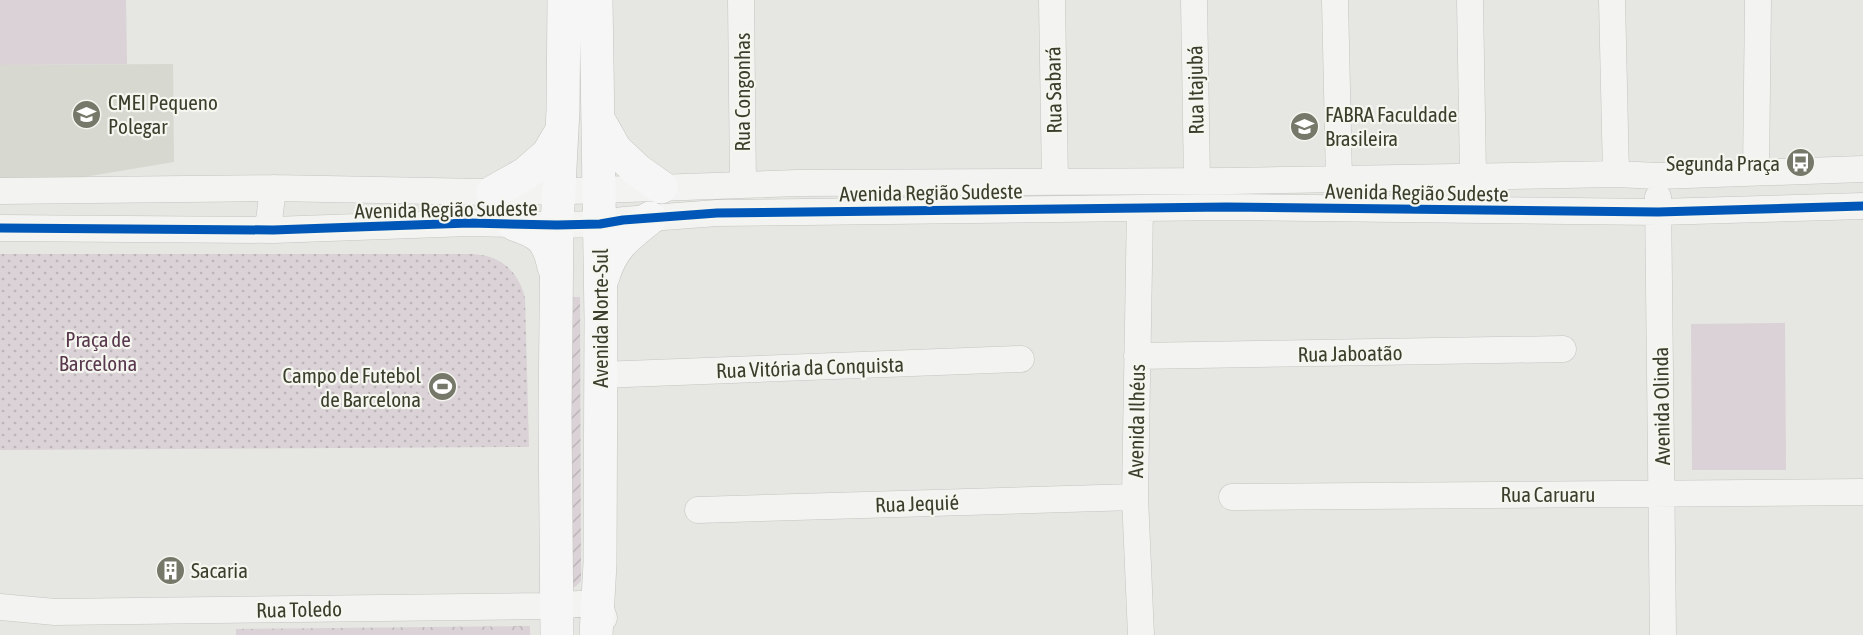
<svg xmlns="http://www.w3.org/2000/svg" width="1863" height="635" font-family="'Asap Condensed',sans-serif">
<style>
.built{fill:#d7d9d0}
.grass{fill:#dad2d6}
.forest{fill:url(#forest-crowns)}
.park{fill:url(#park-dots)}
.garden{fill:url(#garden-furrows)}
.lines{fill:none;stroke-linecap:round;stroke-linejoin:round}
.minor-casing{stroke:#c4c4c0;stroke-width:27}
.major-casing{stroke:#c3c4be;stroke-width:34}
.minor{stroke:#f3f4f1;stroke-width:26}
.major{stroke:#f6f6f6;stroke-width:33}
.cycleway-casing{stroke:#f5f6f0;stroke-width:13}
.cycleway{stroke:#0057b8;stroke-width:9}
.labels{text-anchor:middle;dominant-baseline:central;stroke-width:4.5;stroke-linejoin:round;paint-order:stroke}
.street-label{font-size:21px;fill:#3a3e2a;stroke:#f5f6f0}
.poi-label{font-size:21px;fill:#3a3e2a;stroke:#f5f6f0;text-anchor:start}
.park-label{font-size:21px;fill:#59384d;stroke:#f5f6f0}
</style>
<defs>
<pattern id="forest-crowns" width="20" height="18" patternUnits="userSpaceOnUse" patternTransform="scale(1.5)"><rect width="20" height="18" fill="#dad2d6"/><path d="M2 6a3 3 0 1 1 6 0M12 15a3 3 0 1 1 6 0" fill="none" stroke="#bcb5b8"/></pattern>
<pattern id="park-dots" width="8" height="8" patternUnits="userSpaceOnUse" patternTransform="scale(1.5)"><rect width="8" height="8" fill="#dad2d6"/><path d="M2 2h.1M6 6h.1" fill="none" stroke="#bcb5b8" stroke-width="1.8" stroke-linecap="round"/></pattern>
<pattern id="garden-furrows" width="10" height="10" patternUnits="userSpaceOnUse" patternTransform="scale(1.5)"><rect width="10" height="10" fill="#dad2d6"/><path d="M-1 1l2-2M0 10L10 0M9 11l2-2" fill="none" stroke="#bcb5b8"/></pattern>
</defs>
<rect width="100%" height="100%" fill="#e6e6e2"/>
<!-- built -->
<path class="built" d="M 173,64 L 174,162 L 60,181 L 0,181 L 0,65 Z"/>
<!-- grass -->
<path class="grass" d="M 0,0 L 126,0 L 127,64 L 0,65 Z
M 1785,323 L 1786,470 L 1692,470 L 1691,324 Z"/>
<!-- forest -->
<path class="forest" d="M 530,626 L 530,635 L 236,635 L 236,629 Z"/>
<!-- park -->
<path class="park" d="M 0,254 L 471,254 C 500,255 518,270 525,298 L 529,447 L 0,450 Z"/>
<!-- garden -->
<path class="garden" d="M 568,297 L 580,297 L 581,581 L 575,587 L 572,586 Z"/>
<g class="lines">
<defs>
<path id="minor" d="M 741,0 L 743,184
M 1052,0 L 1055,181
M 1194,0 L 1197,180
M 1335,0 L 1339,179
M 1470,0 L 1473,175
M 1612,0 L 1616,174
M 1756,172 L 1758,0
M 273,188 L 269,221 L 273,230
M 0,191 L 273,188 L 483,192 L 570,191 L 798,183 L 1231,181 L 1616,174 L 1658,176 L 1863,169
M 1658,197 L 1663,635
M 1140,208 L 1135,497 L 1141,635
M 0,228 L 273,230 L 469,223 L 557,225 L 600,224 L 623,220 L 717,213 L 1227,207 L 1658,212 L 1863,206
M 1137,356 L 1563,349
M 600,375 L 1021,359
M 1232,497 L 1863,492
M 698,510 L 1135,497
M 0,607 L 55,612 L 542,606 L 599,603 L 604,618"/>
<path id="major" d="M 598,119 L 615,149 L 637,170 L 661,187
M 493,192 L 525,174 L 548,154 L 562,130
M 514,224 C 541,233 548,239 554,267
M 603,277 C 611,248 627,236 650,218
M 557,635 L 555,416 L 557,225 L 563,110 L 564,0
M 596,635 L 600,563 L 601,319 L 596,0"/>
</defs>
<!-- minor casing -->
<use href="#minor" class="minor-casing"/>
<!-- major casing -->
<use href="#major" class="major-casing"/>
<!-- minor -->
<use href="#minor" class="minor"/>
<!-- major -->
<use href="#major" class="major"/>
<defs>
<path id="cycleway" d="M 0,228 L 273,230 L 469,223 L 557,225 L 600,224 L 623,220 L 717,213 L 1227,207 L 1658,212 L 1863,206"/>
</defs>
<!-- cycleway casing -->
<use href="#cycleway" class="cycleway-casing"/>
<!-- cycleway -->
<use href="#cycleway" class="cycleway"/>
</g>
<!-- icons -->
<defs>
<symbol id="school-disc" viewBox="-11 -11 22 22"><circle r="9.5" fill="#76796a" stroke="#f5f6f0"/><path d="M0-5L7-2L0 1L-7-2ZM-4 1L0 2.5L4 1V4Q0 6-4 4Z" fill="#fff"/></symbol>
<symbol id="university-disc" viewBox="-11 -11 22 22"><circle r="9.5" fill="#76796a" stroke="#f5f6f0"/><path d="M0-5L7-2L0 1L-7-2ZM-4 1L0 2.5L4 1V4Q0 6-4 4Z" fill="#fff"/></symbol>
<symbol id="bus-disc" viewBox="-11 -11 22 22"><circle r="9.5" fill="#76796a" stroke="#f5f6f0"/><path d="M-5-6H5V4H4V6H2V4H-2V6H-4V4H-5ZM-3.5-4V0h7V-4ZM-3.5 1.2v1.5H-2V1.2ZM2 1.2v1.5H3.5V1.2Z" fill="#fff"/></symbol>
<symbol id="stadium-disc" viewBox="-11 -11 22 22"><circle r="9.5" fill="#76796a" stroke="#f5f6f0"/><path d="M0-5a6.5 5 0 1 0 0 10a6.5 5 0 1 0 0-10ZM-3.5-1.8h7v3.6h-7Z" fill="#fff"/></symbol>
<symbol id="building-disc" viewBox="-11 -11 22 22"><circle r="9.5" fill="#76796a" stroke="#f5f6f0"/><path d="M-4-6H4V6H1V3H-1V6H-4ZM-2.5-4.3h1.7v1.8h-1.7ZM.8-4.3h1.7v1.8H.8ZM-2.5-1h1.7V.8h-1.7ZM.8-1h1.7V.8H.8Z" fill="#fff"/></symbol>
</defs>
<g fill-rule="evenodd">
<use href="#school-disc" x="70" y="98" width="33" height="33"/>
<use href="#university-disc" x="1288" y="110" width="33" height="33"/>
<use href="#bus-disc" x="1784" y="146" width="33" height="33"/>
<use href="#stadium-disc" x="426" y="370" width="33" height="33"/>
<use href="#building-disc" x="154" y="554" width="33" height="33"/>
</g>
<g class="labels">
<!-- street labels -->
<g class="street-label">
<text transform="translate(1053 90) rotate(-91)">Rua Sabará</text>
<text transform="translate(1195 90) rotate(-91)">Rua Itajubá</text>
<text transform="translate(742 92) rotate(-90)">Rua Congonhas</text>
<text transform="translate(931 192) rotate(-1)">Avenida Região Sudeste</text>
<text transform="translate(1417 192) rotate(1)">Avenida Região Sudeste</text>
<text transform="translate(446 209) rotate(-1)">Avenida Região Sudeste</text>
<text transform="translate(600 318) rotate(-90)">Avenida Norte-Sul</text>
<text transform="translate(1350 353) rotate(-1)">Rua Jaboatão</text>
<text transform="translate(810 367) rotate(-2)">Rua Vitória da Conquista</text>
<text transform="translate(1661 406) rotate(-91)">Avenida Olinda</text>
<text transform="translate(1136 421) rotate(-89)">Avenida Ilhéus</text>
<text x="1548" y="494">Rua Caruaru</text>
<text transform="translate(917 503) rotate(-2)">Rua Jequié</text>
<text transform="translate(299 609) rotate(-1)">Rua Toledo</text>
</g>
<!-- poi labels -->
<g class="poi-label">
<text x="108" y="102">CMEI Pequeno<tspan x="108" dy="24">Polegar</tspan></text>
<text x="1325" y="114">FABRA Faculdade<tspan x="1325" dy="24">Brasileira</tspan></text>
<text x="1780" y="163" text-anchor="end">Segunda Praça</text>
<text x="421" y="375" text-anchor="end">Campo de Futebol<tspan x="421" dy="24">de Barcelona</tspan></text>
<text x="191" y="570">Sacaria</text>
</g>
<!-- park labels -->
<g class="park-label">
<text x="98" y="339">Praça de<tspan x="98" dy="24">Barcelona</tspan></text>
</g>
</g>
</svg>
